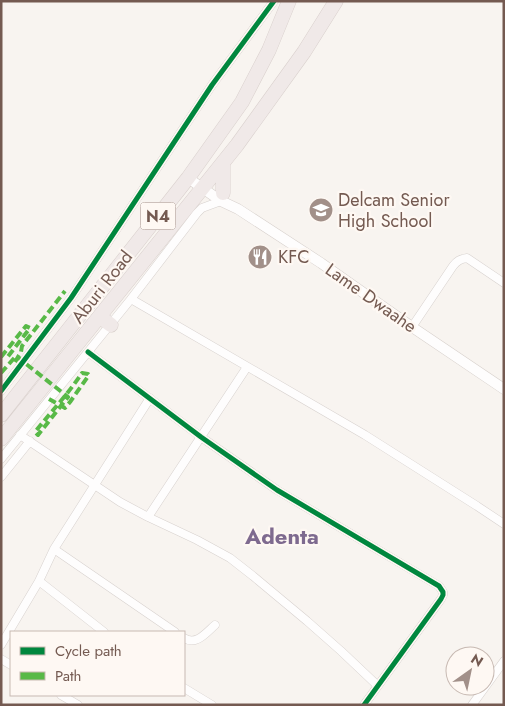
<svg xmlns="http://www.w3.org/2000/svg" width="505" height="706" font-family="Jost,sans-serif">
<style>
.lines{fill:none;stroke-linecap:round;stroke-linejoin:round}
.street-casing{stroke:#d7d1ce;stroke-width:9}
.secondary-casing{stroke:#d7d0cc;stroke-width:11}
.highway-casing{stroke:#d9d0cd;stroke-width:15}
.street{stroke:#fefdfd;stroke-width:8}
.secondary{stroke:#fefdfd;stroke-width:10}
.highway{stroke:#f0e9e8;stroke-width:14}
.quiet{stroke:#58b947;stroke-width:4;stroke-dasharray:8 4;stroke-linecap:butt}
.cycleway-casing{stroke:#fef8f3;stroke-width:8}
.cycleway{stroke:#00873e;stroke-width:5}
.labels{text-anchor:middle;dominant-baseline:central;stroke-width:4.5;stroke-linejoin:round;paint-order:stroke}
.shield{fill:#fef8f3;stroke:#9d8982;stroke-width:1}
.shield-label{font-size:16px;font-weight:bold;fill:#745a51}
.poi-label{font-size:18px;fill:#745a51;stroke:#fef8f3;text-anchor:start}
.street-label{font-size:18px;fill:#745a51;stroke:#fef8f3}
.district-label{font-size:22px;font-weight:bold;fill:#7e6a8f;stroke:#fef8f3}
</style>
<rect width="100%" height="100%" fill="#f8f4f0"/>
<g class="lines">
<defs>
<path id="street" d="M 131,299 L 365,435 L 477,506 L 504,524
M 412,327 L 453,266 C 457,261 460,259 467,258 L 504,283
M 88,352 L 201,437 L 277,490 L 439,586 L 443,592 L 443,595 L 441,599 L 364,705
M 1,391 L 71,298 L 212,85 L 274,1
M 20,435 L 120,502 L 148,517 L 197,540 L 230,558 L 253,576 L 307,621 L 341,651 L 378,686
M 1,459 L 131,299 L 197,213 L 202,208 L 221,201
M 1,477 L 30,441
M 148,517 L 247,367
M 54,549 L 175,632
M 39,581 L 104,632
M 184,638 C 196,646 206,633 215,625
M 1,645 L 39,581 L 54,549 L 150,398
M 1,659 L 11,665
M 184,688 L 212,705
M 61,695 L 78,705
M 472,705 L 504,661"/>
<path id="secondary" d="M 188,178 L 221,201 L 238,209 L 321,263 L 412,327 L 504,389"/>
<path id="highway" d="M 223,163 L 223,193
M 100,317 L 111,325
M 1,415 L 188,178 L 242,102 L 269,50 L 289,1
M 1,439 L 237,145 L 304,52 L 336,1"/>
</defs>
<!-- street casing -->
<use href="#street" class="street-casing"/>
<!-- secondary casing -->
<use href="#secondary" class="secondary-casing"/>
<!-- highway casing -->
<use href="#highway" class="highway-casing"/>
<!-- street -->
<use href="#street" class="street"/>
<!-- secondary -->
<use href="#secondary" class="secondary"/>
<!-- highway -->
<use href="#highway" class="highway"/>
<!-- quiet -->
<path class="quiet" d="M 1,357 L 26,326 L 30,328 L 6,359
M 15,362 L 21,352 L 22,346 L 65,291
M 1,373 L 16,356 L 68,397 L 38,435 L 35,432 C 51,412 68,394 82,373 L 88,374 L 89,375 L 70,402 L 65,408 L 49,399"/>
<defs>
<path id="cycleway" d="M 88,352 L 201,437 L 277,490 L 439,586 L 443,592 L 443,595 L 441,599 L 364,705
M 1,391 L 71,298 L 212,85 L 274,1"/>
</defs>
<!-- cycleway casing -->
<use href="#cycleway" class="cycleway-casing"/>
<!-- cycleway -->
<use href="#cycleway" class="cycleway"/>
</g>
<!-- icons -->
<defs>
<symbol id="school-disc" viewBox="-11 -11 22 22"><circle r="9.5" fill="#a29089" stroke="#fef8f3"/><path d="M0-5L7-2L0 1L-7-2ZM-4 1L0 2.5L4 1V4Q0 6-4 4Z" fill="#fff"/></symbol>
<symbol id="restaurant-disc" viewBox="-11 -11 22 22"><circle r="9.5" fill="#a29089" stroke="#fef8f3"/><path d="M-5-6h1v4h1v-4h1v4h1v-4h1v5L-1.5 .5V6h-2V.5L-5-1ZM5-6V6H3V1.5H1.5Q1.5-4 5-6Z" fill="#fff"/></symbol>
</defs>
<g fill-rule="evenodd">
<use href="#school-disc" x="307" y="196" width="28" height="28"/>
<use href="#restaurant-disc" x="246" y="243" width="28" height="28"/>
</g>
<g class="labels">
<!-- shield labels -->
<rect class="shield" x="140.5" y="202.5" width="35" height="27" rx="4"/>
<g class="shield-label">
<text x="158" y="216">N4</text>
</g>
<!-- poi labels -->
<g class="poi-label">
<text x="338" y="200">Delcam Senior<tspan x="338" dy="21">High School</tspan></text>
<text x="278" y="257">KFC</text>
</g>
<!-- street labels -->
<g class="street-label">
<text transform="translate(102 287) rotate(-52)">Aburi Road</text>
<text transform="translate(371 298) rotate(35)">Lame Dwaahe</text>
</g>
<!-- district labels -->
<g class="district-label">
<text x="282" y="536">Adenta</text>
</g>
</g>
<!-- border -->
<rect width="505" height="706" fill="none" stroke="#745a51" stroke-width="5"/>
<!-- legend -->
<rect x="10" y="631" width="175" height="65" fill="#fef8f3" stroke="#c7b9b2"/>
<rect x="20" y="647" width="25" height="8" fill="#00873e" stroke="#c7b9b2"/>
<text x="55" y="656" font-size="15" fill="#745a51">Cycle path</text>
<rect x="20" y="672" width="25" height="8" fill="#58b947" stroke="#c7b9b2"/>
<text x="55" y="681" font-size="15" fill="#745a51">Path</text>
<!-- north arrow -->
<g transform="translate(470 671) rotate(33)"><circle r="24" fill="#fef8f3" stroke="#c7b9b2"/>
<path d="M0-4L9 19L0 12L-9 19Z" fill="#a29089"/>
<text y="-8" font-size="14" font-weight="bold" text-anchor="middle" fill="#745a51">N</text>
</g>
</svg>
